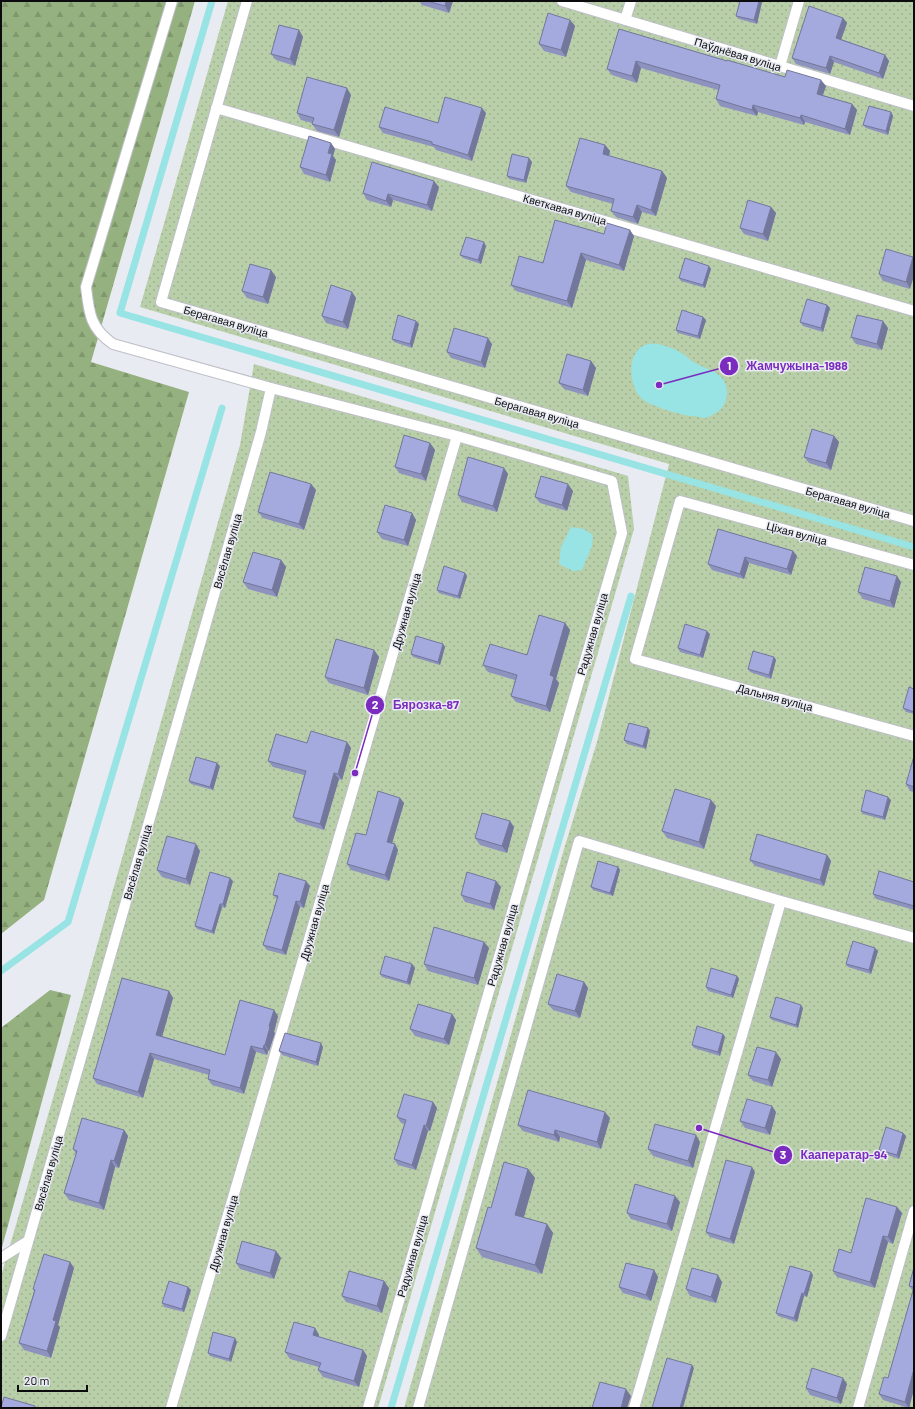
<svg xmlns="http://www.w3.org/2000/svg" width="915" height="1409" font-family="Barlow,sans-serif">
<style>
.forest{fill:url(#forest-firs)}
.garden{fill:url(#garden-dots)}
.water{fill:#98e3e3}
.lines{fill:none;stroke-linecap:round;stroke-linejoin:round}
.stream{stroke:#98e3e3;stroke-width:7}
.lane-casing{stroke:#bebfc8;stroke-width:12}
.lane{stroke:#fff;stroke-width:10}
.wall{fill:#8d92bf}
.shaded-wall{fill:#73779b}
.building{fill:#a4aade;stroke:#73779b}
.labels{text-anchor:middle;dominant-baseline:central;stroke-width:3;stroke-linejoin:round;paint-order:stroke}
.street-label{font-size:11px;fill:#0c0c0f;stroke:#e9ebf3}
.leader{fill:none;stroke:#7b2cbf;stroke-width:1.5}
.callout-dot{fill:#7b2cbf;stroke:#e9ebf3;stroke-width:1.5}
.mark-label{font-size:12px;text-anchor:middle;font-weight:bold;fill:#fff}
.callout-label{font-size:12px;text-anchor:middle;font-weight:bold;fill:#7b2cbf;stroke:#e9ebf3;stroke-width:3;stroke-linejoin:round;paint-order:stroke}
</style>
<defs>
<pattern id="forest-firs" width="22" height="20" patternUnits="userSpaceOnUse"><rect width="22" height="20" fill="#95b180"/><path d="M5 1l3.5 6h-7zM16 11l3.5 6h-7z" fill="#7f976d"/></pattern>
<pattern id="garden-dots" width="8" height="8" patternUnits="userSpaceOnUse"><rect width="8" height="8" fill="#b9cfa9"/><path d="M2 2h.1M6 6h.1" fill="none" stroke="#9eb190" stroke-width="1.8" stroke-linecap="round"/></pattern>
</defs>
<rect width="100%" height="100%" fill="#e9ebf3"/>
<!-- forest -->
<path class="forest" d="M 1,1 L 195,1 L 91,362 L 189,392 L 44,900 L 1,934 Z
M 50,990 L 71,995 L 1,1251 L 1,1028 Z"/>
<!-- garden -->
<path class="garden" d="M 228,1 L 914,1 L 914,1408 L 404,1408 L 564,849 L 597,742 L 669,464 L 140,307 Z
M 254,364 L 628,476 L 634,529 L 378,1408 L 1,1408 L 1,1276 L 77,1016 L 240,445 Z"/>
<!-- water -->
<path class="water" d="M 658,344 C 667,346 676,349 683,354 C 688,357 691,361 695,363 C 704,368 715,370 722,378 C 731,390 728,407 714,414 C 712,415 709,417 706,418 C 701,418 696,416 691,416 C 681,415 650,406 642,399 C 629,387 626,355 643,346 C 647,343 654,344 658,344 Z
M 571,527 L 584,529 L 593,535 L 592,546 L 582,570 L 573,571 L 559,564 L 561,547 Z"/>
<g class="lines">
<!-- stream -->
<path class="stream" d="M 212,1 L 120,313 L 914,547
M 1,971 L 68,922 L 222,408
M 391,1408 L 631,596"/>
<defs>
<path id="lane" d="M 172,1 L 86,287 C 89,313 90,328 113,344 L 271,388 L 457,436 L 612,481 L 622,533 L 368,1408
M 247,1 L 161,302 L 914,521
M 562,1 L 914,106
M 625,20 L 631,1
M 780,66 L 799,1
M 216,108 L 914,311
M 914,565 L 680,501 L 635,659 L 914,736
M 1,1258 L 28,1241
M 1,1336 L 261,432 L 271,388
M 171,1408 L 457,436
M 418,1408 L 579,841 L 781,901 L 914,938
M 634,1408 L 781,901
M 858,1408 L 914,1211"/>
</defs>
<!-- lane casing -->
<use href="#lane" class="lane-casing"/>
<!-- lane -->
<use href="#lane" class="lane"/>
</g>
<!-- wall -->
<path class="wall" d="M 375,1 L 382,1 L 382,3 Z
M 419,1 L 453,1 L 449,13 L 422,5 Z
M 740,1 L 761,1 L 762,2 L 757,24 L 739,19 L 736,16 Z
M 843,18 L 847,23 L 841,39 L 885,55 L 889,61 L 883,79 L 834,62 L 830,74 L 796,64 L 792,58 Z
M 570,20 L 575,26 L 566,57 L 544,51 L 539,44 Z
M 619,29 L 727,61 L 785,77 L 826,86 L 823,95 L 852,104 L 857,110 L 850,135 L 805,122 L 804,125 L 758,112 L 757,116 L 720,106 L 716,99 L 718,90 L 641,68 L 637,83 L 612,75 L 607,69 Z
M 299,30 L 303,37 L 295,66 L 276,60 L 271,54 Z
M 351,95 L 339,137 L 317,131 L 312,124 L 312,123 L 301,120 L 297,113 Z
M 891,112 L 893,116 L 888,135 L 866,128 L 863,125 Z
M 486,113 L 472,161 L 436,150 L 434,147 L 383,133 L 379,127 L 438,123 Z
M 331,143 L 335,149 L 333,156 L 336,160 L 330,182 L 304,174 L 300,167 Z
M 605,145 L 610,151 L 609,156 L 662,171 L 667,178 L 656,216 L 642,212 L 638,224 L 616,217 L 611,211 L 613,204 L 571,192 L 566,186 Z
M 532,162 L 526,183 L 509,179 L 507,176 Z
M 439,187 L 432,211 L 393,200 L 391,207 L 367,200 L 363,193 Z
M 771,207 L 776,213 L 768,241 L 744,234 L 740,228 Z
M 604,234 L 634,236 L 624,271 L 586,260 L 572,308 L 516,291 L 511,285 L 543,263 Z
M 486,246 L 481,264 L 463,258 L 460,255 Z
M 886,249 L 910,289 L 883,281 L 879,274 Z
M 709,266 L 711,269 L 705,288 L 681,281 L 679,278 Z
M 276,277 L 268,304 L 247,298 L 242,291 Z
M 352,292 L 356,298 L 348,329 L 326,323 L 322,316 Z
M 827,305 L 830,308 L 823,332 L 803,326 L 800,322 Z
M 703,317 L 706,320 L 700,339 L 678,333 L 676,330 Z
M 419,324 L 412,348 L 394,342 L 392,339 Z
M 888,328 L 882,350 L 856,344 L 851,337 Z
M 492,344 L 485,368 L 451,358 L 447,352 Z
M 591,361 L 596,368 L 588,396 L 564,389 L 559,383 Z
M 834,436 L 839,442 L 831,470 L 809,463 L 804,457 Z
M 430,443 L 435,450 L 426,481 L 399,473 L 395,467 Z
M 504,468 L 508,474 L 497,512 L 462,502 L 458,495 Z
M 311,484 L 316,490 L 304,530 L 263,518 L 258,512 Z
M 573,491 L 567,511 L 540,503 L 535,497 Z
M 412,513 L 416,520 L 408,546 L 382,539 L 377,532 Z
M 718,529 L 793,551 L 797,556 L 791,575 L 749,563 L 744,579 L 712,570 L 708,564 Z
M 281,560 L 286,567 L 277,597 L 248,589 L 243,582 Z
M 465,573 L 467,576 L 460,599 L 439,593 L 437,590 Z
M 901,582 L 894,608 L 863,599 L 858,592 Z
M 565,623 L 570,630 L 556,679 L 559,683 L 550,712 L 516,702 L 511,696 L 515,680 L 488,672 L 483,665 L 527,655 Z
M 710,634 L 703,658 L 680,652 L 678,648 Z
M 443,644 L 445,647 L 440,665 L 413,657 L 411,654 Z
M 374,650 L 379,657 L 368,695 L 329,683 L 325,677 Z
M 774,657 L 776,660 L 771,679 L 750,672 L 748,669 Z
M 914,689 L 914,714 L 906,712 L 903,708 Z
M 650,731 L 646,749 L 627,744 L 624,740 Z
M 347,742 L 351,748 L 342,780 L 339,779 L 324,830 L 297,822 L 293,817 L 304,775 L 273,767 L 268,761 Z
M 914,756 L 914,792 L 910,791 L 906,784 Z
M 220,766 L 213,790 L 191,784 L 189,781 Z
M 400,798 L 404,803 L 392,843 L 395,844 L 398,850 L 389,881 L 351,870 L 347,864 L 366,835 Z
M 891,800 L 885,820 L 863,814 L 861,811 Z
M 716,806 L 704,849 L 667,838 L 662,831 Z
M 514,827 L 507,853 L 480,845 L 475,838 Z
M 200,851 L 190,885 L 162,877 L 157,870 Z
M 827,855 L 831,861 L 824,886 L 755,866 L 750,860 Z
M 618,867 L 620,870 L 613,896 L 593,890 L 591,887 Z
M 233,881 L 225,908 L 222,907 L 214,934 L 197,929 L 195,926 Z
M 914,882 L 914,910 L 876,899 L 873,894 Z
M 310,886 L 304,908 L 300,907 L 286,955 L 267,950 L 263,945 L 277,899 L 273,895 Z
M 501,887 L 494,910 L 465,902 L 461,895 Z
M 484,942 L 489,948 L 478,985 L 428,971 L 424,964 Z
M 878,951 L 871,974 L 848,967 L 846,964 Z
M 412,964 L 415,968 L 410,985 L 382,977 L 380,974 Z
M 739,979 L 733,998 L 708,991 L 706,987 Z
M 584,982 L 588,988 L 580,1018 L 553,1010 L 548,1004 Z
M 169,991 L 173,998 L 162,1036 L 225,1055 L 278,1016 L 274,1032 L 275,1033 L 269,1051 L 268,1051 L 267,1055 L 256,1052 L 244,1094 L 212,1085 L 208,1079 L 209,1075 L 154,1059 L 143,1098 L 97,1084 L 93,1078 Z
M 803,1008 L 798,1028 L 772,1020 L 770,1017 Z
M 452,1014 L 456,1020 L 449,1045 L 415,1036 L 410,1029 Z
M 723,1034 L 725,1037 L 720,1056 L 694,1048 L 692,1045 Z
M 323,1047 L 318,1066 L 282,1055 L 279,1051 Z
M 781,1059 L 772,1087 L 753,1081 L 748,1075 Z
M 433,1102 L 437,1108 L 430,1131 L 428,1131 L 416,1170 L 398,1165 L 394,1159 L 404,1124 L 401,1123 L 397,1117 Z
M 776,1112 L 770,1135 L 745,1128 L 740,1121 Z
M 610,1118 L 601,1149 L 560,1137 L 559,1142 L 523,1131 L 518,1125 Z
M 124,1130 L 128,1136 L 119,1168 L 115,1167 L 104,1210 L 69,1200 L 64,1193 L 76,1154 L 73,1149 Z
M 903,1133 L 906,1136 L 899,1159 L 882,1153 L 879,1150 Z
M 700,1142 L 693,1168 L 653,1156 L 648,1149 Z
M 528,1169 L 535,1178 L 523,1217 L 547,1224 L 553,1233 L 542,1274 L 482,1257 L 476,1248 L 491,1208 Z
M 755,1172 L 734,1244 L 710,1237 L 706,1232 Z
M 680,1202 L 672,1231 L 631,1219 L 627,1213 Z
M 897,1207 L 902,1213 L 893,1244 L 888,1242 L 875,1288 L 837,1277 L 833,1271 Z
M 276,1251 L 281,1258 L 274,1279 L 240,1269 L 236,1263 Z
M 70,1262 L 74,1268 L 58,1325 L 60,1327 L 51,1358 L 24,1350 L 19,1343 L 34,1291 L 33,1289 Z
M 914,1267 L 914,1389 L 909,1408 L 883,1400 L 879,1394 L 888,1378 L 913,1291 L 909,1286 Z
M 654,1270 L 658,1277 L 651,1301 L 623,1293 L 619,1287 Z
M 813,1275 L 807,1297 L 804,1296 L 797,1322 L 778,1316 L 776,1313 Z
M 722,1282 L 716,1303 L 690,1296 L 686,1289 Z
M 188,1287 L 191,1290 L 184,1312 L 164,1307 L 162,1303 Z
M 389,1288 L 382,1313 L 346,1302 L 342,1296 Z
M 315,1328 L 319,1335 L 319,1337 L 363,1350 L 367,1356 L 359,1387 L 323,1377 L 318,1370 L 319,1367 L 290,1359 L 285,1352 Z
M 237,1342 L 231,1362 L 210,1356 L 208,1353 Z
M 847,1384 L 841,1404 L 810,1395 L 806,1388 Z"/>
<!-- shaded-wall -->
<path class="shaded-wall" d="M 446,1 L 453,1 L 449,13 L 445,6 Z
M 759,1 L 761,1 L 762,2 L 757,24 L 754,20 Z
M 843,18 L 847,23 L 840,43 L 836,38 Z
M 570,20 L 575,26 L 566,57 L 561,50 Z
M 299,30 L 303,37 L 295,66 L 290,59 Z
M 885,55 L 889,61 L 883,79 L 879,73 Z
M 830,56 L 834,62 L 830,74 L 826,68 Z
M 636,61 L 641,68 L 637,83 L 632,76 Z
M 821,80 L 826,86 L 821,100 L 817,94 Z
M 347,88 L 351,95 L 339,137 L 334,130 Z
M 852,104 L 857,110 L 850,135 L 845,129 Z
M 753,105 L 758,112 L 757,116 L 752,110 Z
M 482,108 L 486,113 L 472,161 L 468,155 Z
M 891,112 L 893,116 L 888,135 L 886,131 Z
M 801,115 L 805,122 L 804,125 L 800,118 Z
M 331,143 L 335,149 L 333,156 L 336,160 L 330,182 L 326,175 L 328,153 Z
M 605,145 L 610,151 L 607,161 L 603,154 Z
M 529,158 L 532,162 L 526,183 L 524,180 Z
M 662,171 L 667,178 L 656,216 L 651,210 Z
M 434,181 L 439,187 L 432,211 L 427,205 Z
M 388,194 L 393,200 L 391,207 L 386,201 Z
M 637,205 L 642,212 L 638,224 L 633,217 Z
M 771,207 L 776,213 L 768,241 L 763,234 Z
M 630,230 L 634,236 L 624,271 L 619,265 Z
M 484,242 L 486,246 L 481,264 L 478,260 Z
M 581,253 L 586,260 L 572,308 L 567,301 Z
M 913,257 L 914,258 L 914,276 L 910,289 L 906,282 Z
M 709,266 L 711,269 L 705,288 L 703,285 Z
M 271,270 L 276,277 L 268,304 L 263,297 Z
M 352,292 L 356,298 L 348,329 L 343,322 Z
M 827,305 L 830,308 L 823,332 L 821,328 Z
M 703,317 L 706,320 L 700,339 L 698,336 Z
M 416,321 L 419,324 L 412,348 L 410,344 Z
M 883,321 L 888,328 L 882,350 L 877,344 Z
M 488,338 L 492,344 L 485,368 L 481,362 Z
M 591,361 L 596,368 L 588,396 L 583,390 Z
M 834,436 L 839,442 L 831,470 L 826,463 Z
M 430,443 L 435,450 L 426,481 L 421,474 Z
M 504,468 L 508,474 L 497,512 L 493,506 Z
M 311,484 L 316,490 L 304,530 L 299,524 Z
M 568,484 L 573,491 L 567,511 L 562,505 Z
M 412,513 L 416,520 L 408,546 L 404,540 Z
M 793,551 L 797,556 L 791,575 L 787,569 Z
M 745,557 L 749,563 L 744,579 L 740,574 Z
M 281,560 L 286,567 L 277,597 L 272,590 Z
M 465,573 L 467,576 L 460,599 L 458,596 Z
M 897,576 L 901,582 L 894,608 L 890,601 Z
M 565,623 L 570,630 L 556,679 L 559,683 L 550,712 L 546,706 L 550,675 Z
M 707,631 L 710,634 L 703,658 L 700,655 Z
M 443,644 L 445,647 L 440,665 L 438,662 Z
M 374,650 L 379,657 L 368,695 L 364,688 Z
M 774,657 L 776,660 L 771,679 L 769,675 Z
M 648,728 L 650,731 L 646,749 L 643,746 Z
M 347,742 L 351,748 L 342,780 L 338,774 Z
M 217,763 L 220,766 L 213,790 L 210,787 Z
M 334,773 L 339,779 L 324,830 L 320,824 Z
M 888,797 L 891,800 L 885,820 L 883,817 Z
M 400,798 L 404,803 L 391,847 L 387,842 Z
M 711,800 L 716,806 L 704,849 L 699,842 Z
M 510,821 L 514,827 L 507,853 L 502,846 Z
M 196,844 L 200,851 L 190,885 L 186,879 Z
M 395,844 L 398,850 L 389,881 L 385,875 Z
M 827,855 L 831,861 L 824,886 L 820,880 Z
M 618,867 L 620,870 L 613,896 L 610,893 Z
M 230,878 L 233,881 L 225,908 L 223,904 Z
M 306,881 L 310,886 L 304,908 L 300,902 Z
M 496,881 L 501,887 L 494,910 L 490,904 Z
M 296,901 L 300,907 L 286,955 L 282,950 Z
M 220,904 L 222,907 L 214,934 L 212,931 Z
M 484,942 L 489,948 L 478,985 L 474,978 Z
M 875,948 L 878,951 L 871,974 L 869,970 Z
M 412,964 L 415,968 L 410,985 L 407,982 Z
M 737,976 L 739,979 L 733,998 L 731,995 Z
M 584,982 L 588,988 L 580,1018 L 575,1011 Z
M 169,991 L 173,998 L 161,1041 L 156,1035 Z
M 801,1005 L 803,1008 L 798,1028 L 796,1025 Z
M 274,1010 L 278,1016 L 274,1032 L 275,1033 L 269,1051 L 265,1045 L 269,1026 Z
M 452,1014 L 456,1020 L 449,1045 L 444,1039 Z
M 723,1034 L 725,1037 L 720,1056 L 718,1052 Z
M 321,1043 L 323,1047 L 318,1066 L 316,1062 Z
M 264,1045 L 268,1051 L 267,1055 L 263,1049 Z
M 251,1046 L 256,1052 L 244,1094 L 240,1088 Z
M 776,1052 L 781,1059 L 772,1087 L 768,1080 Z
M 150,1053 L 154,1059 L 143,1098 L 138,1092 Z
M 433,1102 L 437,1108 L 430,1131 L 426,1126 Z
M 772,1106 L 776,1112 L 770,1135 L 765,1128 Z
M 605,1112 L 610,1118 L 601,1149 L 597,1142 Z
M 424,1125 L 428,1131 L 416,1170 L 412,1165 Z
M 124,1130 L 128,1136 L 119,1168 L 114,1161 Z
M 555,1130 L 560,1137 L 559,1142 L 554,1135 Z
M 903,1133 L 906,1136 L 899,1159 L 897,1155 Z
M 696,1135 L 700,1142 L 693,1168 L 688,1161 Z
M 111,1160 L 115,1167 L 104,1210 L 99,1203 Z
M 752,1167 L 755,1172 L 734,1244 L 730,1239 Z
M 528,1169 L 535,1178 L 522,1224 L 515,1215 Z
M 675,1196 L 680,1202 L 672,1231 L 667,1224 Z
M 897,1207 L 902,1213 L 893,1244 L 888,1237 Z
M 547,1224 L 553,1233 L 542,1274 L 535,1265 Z
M 883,1236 L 888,1242 L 875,1288 L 870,1282 Z
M 276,1251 L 281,1258 L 274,1279 L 270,1273 Z
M 70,1262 L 74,1268 L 58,1325 L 60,1327 L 51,1358 L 47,1351 L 53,1320 Z
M 654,1270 L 658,1277 L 651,1301 L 646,1295 Z
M 811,1272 L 813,1275 L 807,1297 L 804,1294 Z
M 718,1275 L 722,1282 L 716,1303 L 711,1297 Z
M 384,1281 L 389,1288 L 382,1313 L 377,1306 Z
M 188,1287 L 191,1290 L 184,1312 L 182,1309 Z
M 802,1293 L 804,1296 L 797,1322 L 794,1318 Z
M 315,1328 L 319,1335 L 317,1342 L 313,1335 Z
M 235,1338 L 237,1342 L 231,1362 L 229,1359 Z
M 363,1350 L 367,1356 L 359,1387 L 354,1381 Z
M 692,1365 L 694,1368 L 683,1408 L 680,1408 Z
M 914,1369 L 914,1389 L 909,1408 L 905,1402 Z
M 843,1378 L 847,1384 L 841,1404 L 837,1398 Z
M 626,1389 L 631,1396 L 627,1408 L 621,1408 Z"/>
<!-- building -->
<path class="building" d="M 427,1 L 446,1 L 445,6 Z
M 740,1 L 759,1 L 754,20 L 736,16 Z
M 809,6 L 843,18 L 836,38 L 885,55 L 879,73 L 830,56 L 826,68 L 792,58 Z
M 548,13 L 570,20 L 561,50 L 539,44 Z
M 279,25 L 299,30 L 290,59 L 271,54 Z
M 619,29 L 727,61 L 727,60 L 785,77 L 787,70 L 821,80 L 817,94 L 852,104 L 845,129 L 801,115 L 800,118 L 753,105 L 752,110 L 716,99 L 720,85 L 636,61 L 632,76 L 607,69 Z
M 307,77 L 347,88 L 334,130 L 312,124 L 314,118 L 297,113 Z
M 445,97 L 482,108 L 468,155 L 432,144 L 432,142 L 379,127 L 385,107 L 438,123 Z
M 869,106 L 891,112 L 886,131 L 863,125 Z
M 309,136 L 331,143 L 328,153 L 332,154 L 326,175 L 300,167 Z
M 580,138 L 605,145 L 603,154 L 662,171 L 651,210 L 637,205 L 633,217 L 611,211 L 614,199 L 566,186 Z
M 512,154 L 529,158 L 524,180 L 507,176 Z
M 372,162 L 434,181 L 427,205 L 388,194 L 386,201 L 363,193 Z
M 748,200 L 771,207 L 763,234 L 740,228 Z
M 555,220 L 604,234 L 607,223 L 630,230 L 619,265 L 581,253 L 567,301 L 511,285 L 519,256 L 543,263 Z
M 466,237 L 484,242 L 478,260 L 460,255 Z
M 886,249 L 913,257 L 906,282 L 879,274 Z
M 685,258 L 709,266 L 703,285 L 679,278 Z
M 250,264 L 271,270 L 263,297 L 242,291 Z
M 331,285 L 352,292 L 343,322 L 322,316 Z
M 807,299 L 827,305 L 821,328 L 800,322 Z
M 682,310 L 703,317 L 698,336 L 676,330 Z
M 398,315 L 416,321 L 410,344 L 392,339 Z
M 857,315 L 883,321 L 877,344 L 851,337 Z
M 454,328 L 488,338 L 481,362 L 447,352 Z
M 567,354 L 591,361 L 583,390 L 559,383 Z
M 812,429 L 834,436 L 826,463 L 804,457 Z
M 404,435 L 430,443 L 421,474 L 395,467 Z
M 468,457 L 504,468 L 493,506 L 458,495 Z
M 270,472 L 311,484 L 299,524 L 258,512 Z
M 541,476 L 568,484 L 562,505 L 535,497 Z
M 385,505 L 412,513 L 404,540 L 377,532 Z
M 718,529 L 793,551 L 787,569 L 745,557 L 740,574 L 708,564 Z
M 253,552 L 281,560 L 272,590 L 243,582 Z
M 444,566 L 465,573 L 458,596 L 437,590 Z
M 865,567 L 897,576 L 890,601 L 858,592 Z
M 539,615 L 565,623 L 550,675 L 554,677 L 546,706 L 511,696 L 517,675 L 483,665 L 490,644 L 527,655 Z
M 685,624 L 707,631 L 700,655 L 678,648 Z
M 416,636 L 443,644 L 438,662 L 411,654 Z
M 336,639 L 374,650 L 364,688 L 325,677 Z
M 753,651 L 774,657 L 769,675 L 748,669 Z
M 909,687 L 914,689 L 914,712 L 903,708 Z
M 629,723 L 648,728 L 643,746 L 624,740 Z
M 311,731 L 347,742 L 338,774 L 334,773 L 320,824 L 293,817 L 306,771 L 268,761 L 276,734 L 307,743 Z
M 914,756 L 914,787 L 906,784 Z
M 196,757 L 217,763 L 210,787 L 189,781 Z
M 675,789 L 711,800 L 699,842 L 662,831 Z
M 866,790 L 888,797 L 883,817 L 861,811 Z
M 378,791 L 400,798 L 387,842 L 395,844 L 385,875 L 347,864 L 356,833 L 366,835 Z
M 482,813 L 510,821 L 502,846 L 475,838 Z
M 757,834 L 827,855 L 820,880 L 750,860 Z
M 167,836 L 196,844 L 186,879 L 157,870 Z
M 598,861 L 618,867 L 610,893 L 591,887 Z
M 879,871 L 914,882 L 914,906 L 873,894 Z
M 210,872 L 230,878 L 223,904 L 220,904 L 212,931 L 195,926 Z
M 467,872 L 496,881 L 490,904 L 461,895 Z
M 279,873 L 306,881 L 300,902 L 296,901 L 282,950 L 263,945 L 278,896 L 273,895 Z
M 434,927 L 484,942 L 474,978 L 424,964 Z
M 853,941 L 875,948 L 869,970 L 846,964 Z
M 385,956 L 412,964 L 407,982 L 380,974 Z
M 711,968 L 737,976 L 731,995 L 706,987 Z
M 557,974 L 584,982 L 575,1011 L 548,1004 Z
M 122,978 L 169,991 L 156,1035 L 225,1055 L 240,1000 L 274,1010 L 269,1026 L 270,1027 L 265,1045 L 264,1045 L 263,1049 L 251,1046 L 240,1088 L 208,1079 L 210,1070 L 150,1053 L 138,1092 L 93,1078 Z
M 776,997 L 801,1005 L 796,1025 L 770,1017 Z
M 418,1004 L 452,1014 L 444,1039 L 410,1029 Z
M 697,1026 L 723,1034 L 718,1052 L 692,1045 Z
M 285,1033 L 321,1043 L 316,1062 L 279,1051 Z
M 757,1047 L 776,1052 L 768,1080 L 748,1075 Z
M 528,1090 L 605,1112 L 597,1142 L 555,1130 L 554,1135 L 518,1125 Z
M 404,1094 L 433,1102 L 426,1126 L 424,1125 L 412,1165 L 394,1159 L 406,1120 L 397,1117 Z
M 747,1099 L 772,1106 L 765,1128 L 740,1121 Z
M 82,1118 L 124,1130 L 114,1161 L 111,1160 L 99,1203 L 64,1193 L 77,1151 L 73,1149 Z
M 655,1124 L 696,1135 L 688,1161 L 648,1149 Z
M 886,1127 L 903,1133 L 897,1155 L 879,1150 Z
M 726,1160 L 752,1167 L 730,1239 L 706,1232 Z
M 504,1162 L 528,1169 L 515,1215 L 547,1224 L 535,1265 L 476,1248 L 488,1207 L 491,1208 Z
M 635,1184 L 675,1196 L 667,1224 L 627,1213 Z
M 866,1198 L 897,1207 L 888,1237 L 883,1236 L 870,1282 L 833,1271 L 839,1249 L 851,1253 Z
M 242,1241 L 276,1251 L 270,1273 L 236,1263 Z
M 44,1254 L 70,1262 L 53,1320 L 56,1321 L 47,1351 L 19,1343 L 35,1290 L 33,1289 Z
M 626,1263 L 654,1270 L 646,1295 L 619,1287 Z
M 790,1266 L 811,1272 L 804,1294 L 802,1293 L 794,1318 L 776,1313 Z
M 914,1267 L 914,1369 L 905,1402 L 879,1394 L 884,1377 L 888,1378 L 914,1287 L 909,1286 Z
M 692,1268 L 718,1275 L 711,1297 L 686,1289 Z
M 349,1271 L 384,1281 L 377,1306 L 342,1296 Z
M 169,1281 L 188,1287 L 182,1309 L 162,1303 Z
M 294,1322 L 315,1328 L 313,1335 L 363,1350 L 354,1381 L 318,1370 L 321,1363 L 285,1352 Z
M 213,1332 L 235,1338 L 229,1359 L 208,1353 Z
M 667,1358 L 692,1365 L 680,1408 L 652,1408 Z
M 812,1368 L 843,1378 L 837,1398 L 806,1388 Z
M 600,1382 L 626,1389 L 621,1408 L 592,1408 Z
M 4,1397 L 35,1406 L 35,1408 L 1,1408 Z"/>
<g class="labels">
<!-- street labels -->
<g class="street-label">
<text transform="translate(738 54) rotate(17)">Паўднёвая вуліца</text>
<text transform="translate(565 209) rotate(16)">Кветкавая вуліца</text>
<text transform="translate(226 321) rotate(16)">Берагавая вуліца</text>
<text transform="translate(537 412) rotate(16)">Берагавая вуліца</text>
<text transform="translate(848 502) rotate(16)">Берагавая вуліца</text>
<text transform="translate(797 533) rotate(15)">Ціхая вуліца</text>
<text transform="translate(227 551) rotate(-74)">Вясёлая вуліца</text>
<text transform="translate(406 611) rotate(-74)">Дружная вуліца</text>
<text transform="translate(592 634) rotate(-74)">Радужная вуліца</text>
<text transform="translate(775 697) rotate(15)">Дальняя вуліца</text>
<text transform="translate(137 862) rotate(-74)">Вясёлая вуліца</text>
<text transform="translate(314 922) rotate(-74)">Дружная вуліца</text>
<text transform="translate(502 945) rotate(-74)">Радужная вуліца</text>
<text transform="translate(48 1173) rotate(-74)">Вясёлая вуліца</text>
<text transform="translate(223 1233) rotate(-74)">Дружная вуліца</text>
<text transform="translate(412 1256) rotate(-74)">Радужная вуліца</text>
</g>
</g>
<!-- callouts -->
<path class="leader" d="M659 385L729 366M355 773L375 705M699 1128L783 1155"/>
<g class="callout-dot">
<circle cx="659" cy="385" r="4"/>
<circle cx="355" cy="773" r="4"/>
<circle cx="699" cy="1128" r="4"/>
<circle cx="729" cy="366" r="10"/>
<circle cx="375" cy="705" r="10"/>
<circle cx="783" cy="1155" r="10"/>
</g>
<g class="mark-label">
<text x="729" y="370">1</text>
<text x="375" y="709">2</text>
<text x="783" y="1159">3</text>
</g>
<g class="callout-label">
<text x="797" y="370">Жамчужына-1988</text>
<text x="426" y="709">Бярозка-87</text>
<text x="844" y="1159">Кааператар-94</text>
</g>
<!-- border -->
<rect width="915" height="1409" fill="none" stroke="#0c0c0f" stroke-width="4"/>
<!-- scale -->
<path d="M18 1385v6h69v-6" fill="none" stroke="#0c0c0f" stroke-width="2"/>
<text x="24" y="1385" font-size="12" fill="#0c0c0f" stroke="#e9ebf3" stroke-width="3" paint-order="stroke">20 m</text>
</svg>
